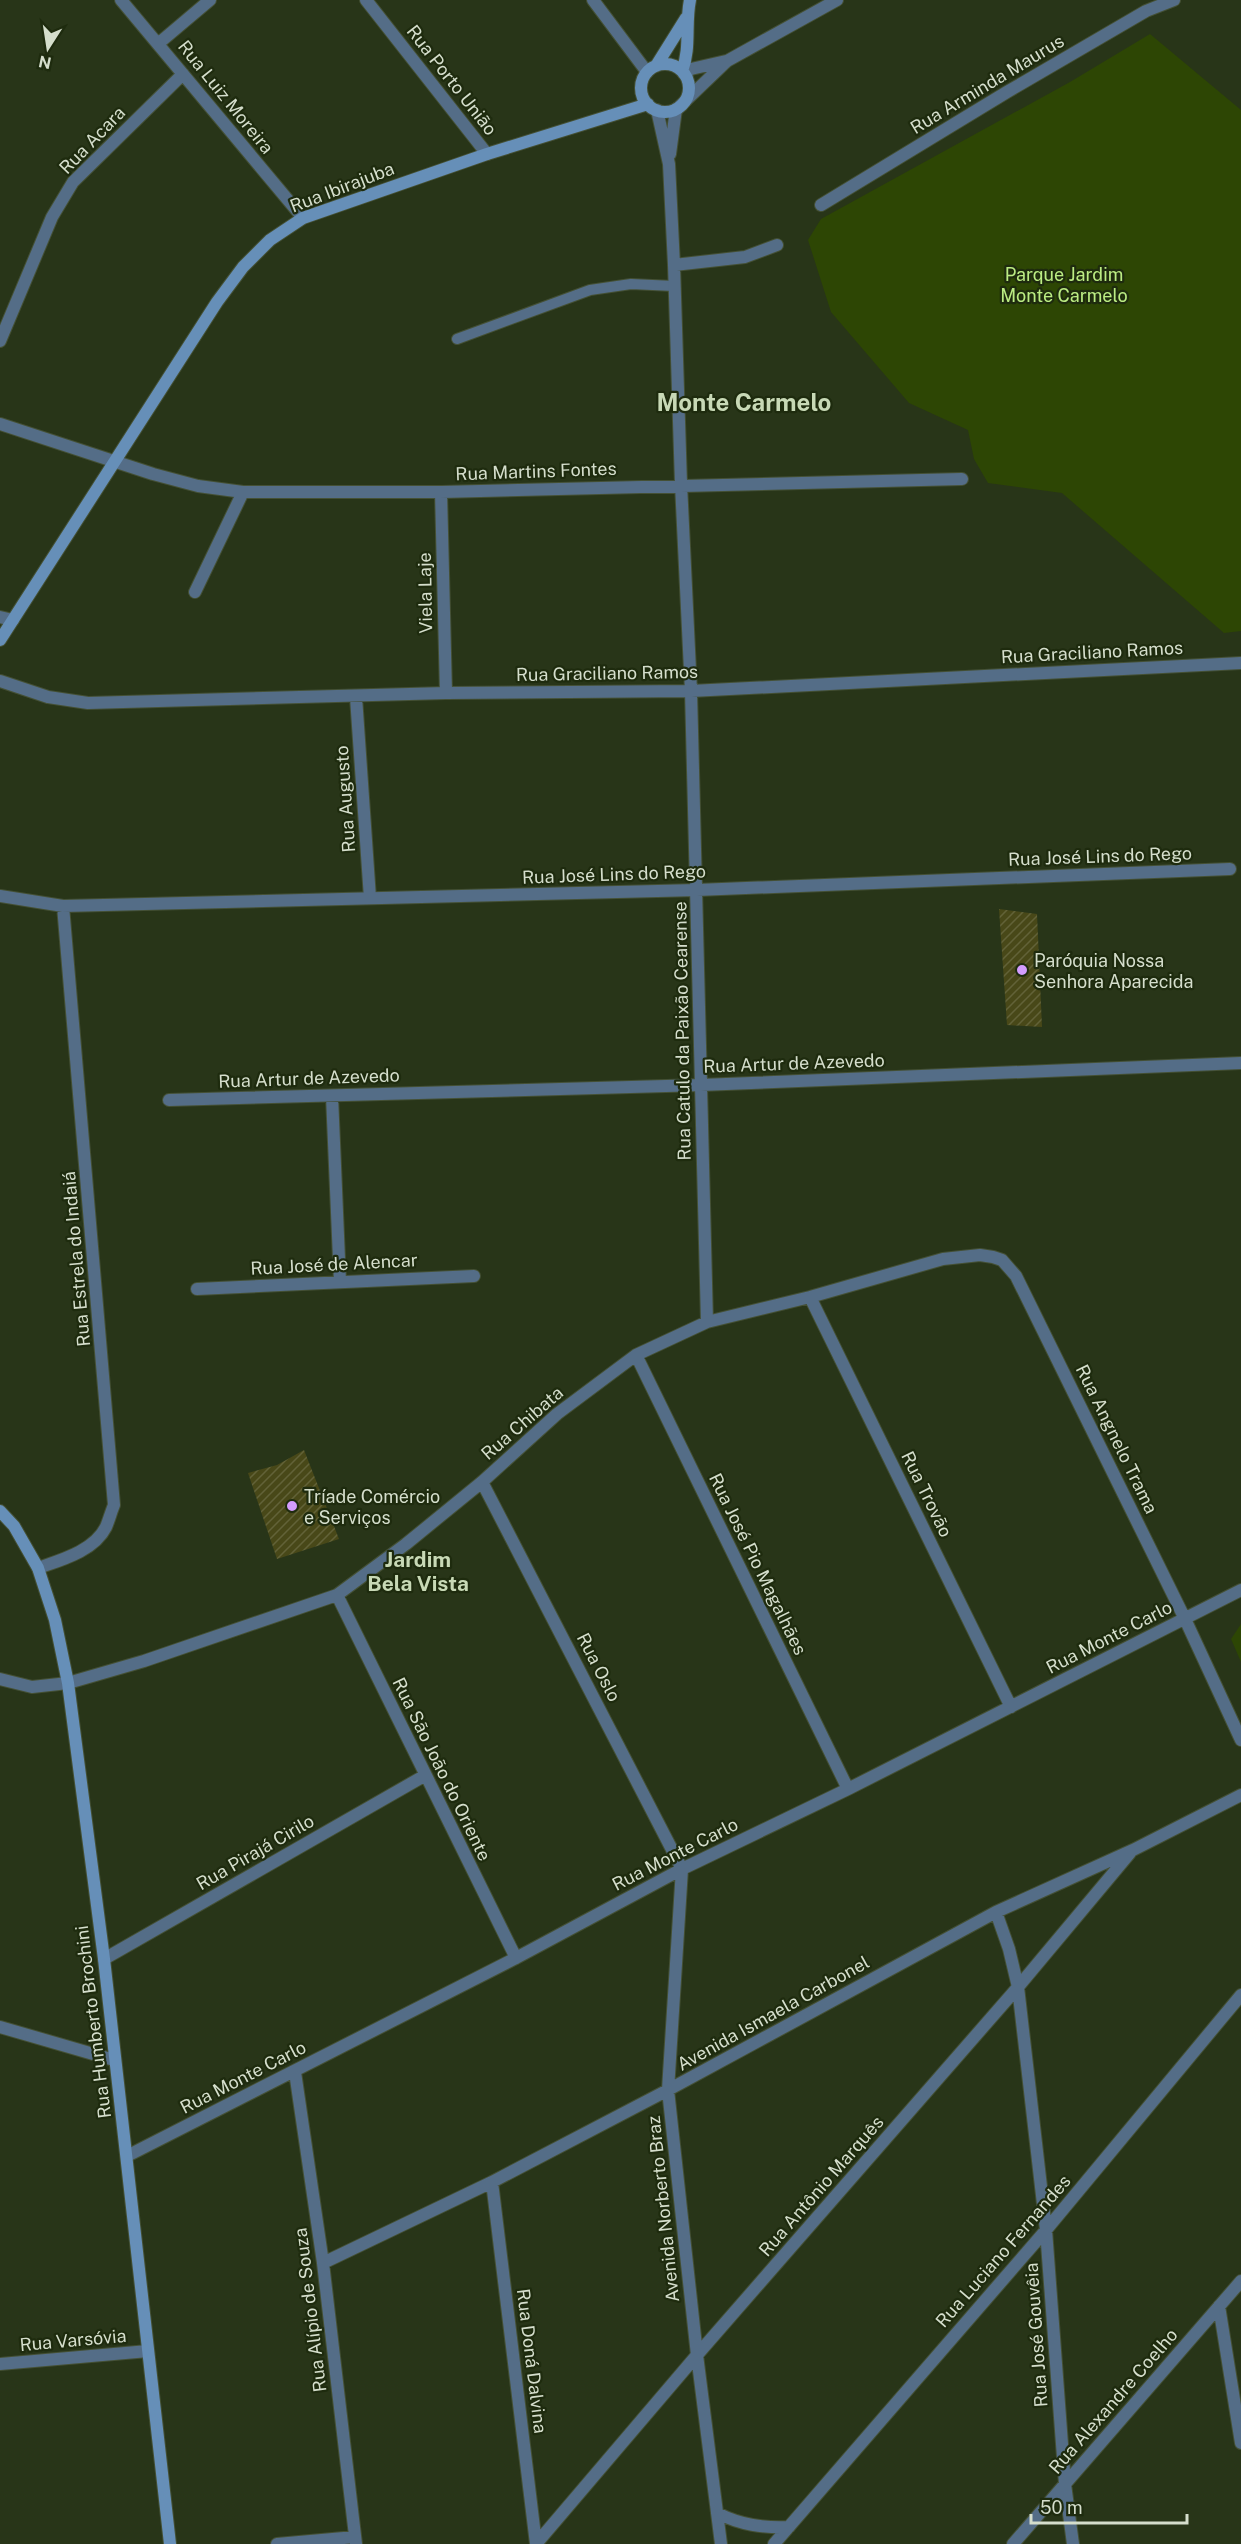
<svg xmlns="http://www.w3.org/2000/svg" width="1241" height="2544" font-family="'Public Sans',sans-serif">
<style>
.park{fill:#2d4604}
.building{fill:url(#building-hatch)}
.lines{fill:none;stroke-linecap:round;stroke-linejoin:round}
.lane-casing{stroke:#445035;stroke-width:12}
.street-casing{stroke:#445035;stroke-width:14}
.secondary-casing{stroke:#445035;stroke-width:14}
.lane{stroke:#546d87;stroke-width:10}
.street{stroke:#546d87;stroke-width:12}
.secondary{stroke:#668fb8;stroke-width:12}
.poi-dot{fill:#d39cfd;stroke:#1e2b0e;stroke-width:2}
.labels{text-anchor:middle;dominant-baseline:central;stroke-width:4.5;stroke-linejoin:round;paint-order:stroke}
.street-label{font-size:18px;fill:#d5decc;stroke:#1e2b0e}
.park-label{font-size:18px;fill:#bbec83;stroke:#1e2b0e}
.poi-label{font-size:18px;fill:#d5decc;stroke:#1e2b0e;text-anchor:start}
.quarter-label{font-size:21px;font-weight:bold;fill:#c8d9b6;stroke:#1e2b0e}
.district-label{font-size:24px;font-weight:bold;fill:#c8d9b6;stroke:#1e2b0e}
</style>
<defs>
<pattern id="building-hatch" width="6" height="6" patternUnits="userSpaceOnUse" patternTransform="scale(1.5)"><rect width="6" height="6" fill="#484818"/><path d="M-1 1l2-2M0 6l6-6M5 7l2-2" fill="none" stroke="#626238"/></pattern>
</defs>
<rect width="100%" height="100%" fill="#283518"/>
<!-- park -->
<path class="park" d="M 1150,34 L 1241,110 L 1241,631 L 1224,633 L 1062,493 L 988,483 L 974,459 L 968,430 L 909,403 L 831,312 L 808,240 L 821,219 L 1070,82 Z
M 1241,1624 L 1241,1662 L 1231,1639 Z"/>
<!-- building -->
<path class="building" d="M 999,909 L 1037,914 L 1042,1027 L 1007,1025 Z
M 304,1450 L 339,1539 L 277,1559 L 248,1473 L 277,1465 Z"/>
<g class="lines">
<defs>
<path id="lane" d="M 457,339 L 590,290 L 631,284 L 674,286"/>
<path id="street" d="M 121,0 L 303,218
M 366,0 L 487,154
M 593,0 L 647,72
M 159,43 L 210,0
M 684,74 L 691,69 L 726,61
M 679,107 L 727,61 L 837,0
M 657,110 L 669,164 L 674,265 L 681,484 L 691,691 L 707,1322
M 670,154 L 676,109
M 821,205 L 1007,92 L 1146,11 L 1174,0
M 674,265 L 745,257 L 777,245
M 0,341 L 52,217 L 73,182 L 183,74
M 0,424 L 153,474 L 198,486 L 243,492 L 441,492 L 962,479
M 441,492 L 446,693
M 195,592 L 243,492
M 0,617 L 13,620
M 0,681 L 48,697 L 88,703 L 446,693 L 691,691 L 1241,663
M 356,697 L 370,898
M 0,896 L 63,906 L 697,890 L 1230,869
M 332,1096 L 340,1282
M 169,1100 L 701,1085 L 1241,1063
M 197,1289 L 474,1276
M 810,1297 L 1011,1707
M 636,1355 L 848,1789
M 482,1482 L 682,1869 L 668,2090 L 697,2355 L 721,2544
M 38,1568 C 61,1560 94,1551 106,1527 C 109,1520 111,1512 114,1505 L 63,906
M 337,1595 L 516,1958
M 0,1679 L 32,1687 L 68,1683 L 144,1661 L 337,1595 L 406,1544 L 482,1482 L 557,1414 L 636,1355 L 707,1322 L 810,1297 L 943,1259 L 980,1255 L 993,1257 L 1002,1260 L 1016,1276 L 1185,1619 L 1241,1740
M 996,1912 L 1009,1949 L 1018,1987 L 1046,2230 L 1065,2484 L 1073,2544
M 104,1959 L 424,1776
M 0,2027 L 114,2060
M 295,2072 L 323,2263 L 356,2544
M 127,2156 L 516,1958 L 682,1869 L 848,1789 L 1241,1590
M 492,2182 L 536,2544
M 323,2263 L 492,2182 L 668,2090 L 996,1912 L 1133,1850 L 1241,1795
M 1219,2306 L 1241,2443
M 0,2364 L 148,2351
M 717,2513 C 741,2525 763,2528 789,2527
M 277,2544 L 355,2537
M 536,2544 L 697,2355 L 1018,1987 L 1130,1853
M 774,2544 L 1046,2230 L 1241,1995
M 1013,2544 L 1241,2281"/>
<path id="secondary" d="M641 88a24 24 0 1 1 48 0a24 24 0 1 1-48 0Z
M 656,66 L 686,18
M 682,71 C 691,48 685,24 690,0
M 0,640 L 217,302 L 243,267 L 270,240 L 303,218 L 487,154 L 648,104
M 0,1511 L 14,1526 L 38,1568 L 55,1620 L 68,1683 L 104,1959 L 170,2544"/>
</defs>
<!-- lane casing -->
<use href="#lane" class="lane-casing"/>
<!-- street casing -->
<use href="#street" class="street-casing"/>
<!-- secondary casing -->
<use href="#secondary" class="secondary-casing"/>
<!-- lane -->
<use href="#lane" class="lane"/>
<!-- street -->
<use href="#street" class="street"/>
<!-- secondary -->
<use href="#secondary" class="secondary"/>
</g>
<!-- markers -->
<g class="poi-dot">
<circle cx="1022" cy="970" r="6"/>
<circle cx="292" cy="1506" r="6"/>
</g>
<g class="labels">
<!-- street labels -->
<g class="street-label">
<text transform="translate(452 80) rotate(52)">Rua Porto União</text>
<text transform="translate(987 84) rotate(-31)">Rua Arminda Maurus</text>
<text transform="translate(226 97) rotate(51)">Rua Luiz Moreira</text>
<text transform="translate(92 140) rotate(-46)">Rua Acara</text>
<text transform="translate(342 187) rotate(-21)">Rua Ibirajuba</text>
<text transform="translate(536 471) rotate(-2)">Rua Martins Fontes</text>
<text transform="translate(425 593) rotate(-91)">Viela Laje</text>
<text transform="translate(1092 652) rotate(-3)">Rua Graciliano Ramos</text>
<text transform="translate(607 673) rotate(-1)">Rua Graciliano Ramos</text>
<text transform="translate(345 799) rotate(-94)">Rua Augusto</text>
<text transform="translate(1100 856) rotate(-2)">Rua José Lins do Rego</text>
<text transform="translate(614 874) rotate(-2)">Rua José Lins do Rego</text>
<text transform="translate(682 1031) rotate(-91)">Rua Catulo da Paixão Cearense</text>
<text transform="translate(794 1063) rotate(-2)">Rua Artur de Azevedo</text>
<text transform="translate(309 1078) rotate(-2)">Rua Artur de Azevedo</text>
<text transform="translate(76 1259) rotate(-95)">Rua Estrela do Indaiá</text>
<text transform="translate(334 1264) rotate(-3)">Rua José de Alencar</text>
<text transform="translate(522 1423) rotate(-41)">Rua Chibata</text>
<text transform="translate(1117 1439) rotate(64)">Rua Angnelo Trama</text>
<text transform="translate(927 1494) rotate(64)">Rua Trovão</text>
<text transform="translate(758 1564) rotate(64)">Rua José Pio Magalhães</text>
<text transform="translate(1109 1637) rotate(-27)">Rua Monte Carlo</text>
<text transform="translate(599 1667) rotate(63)">Rua Oslo</text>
<text transform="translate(442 1769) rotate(64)">Rua São João do Oriente</text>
<text transform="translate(255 1852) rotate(-30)">Rua Pirajá Cirilo</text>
<text transform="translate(675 1854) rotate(-27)">Rua Monte Carlo</text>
<text transform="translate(773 2013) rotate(-29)">Avenida Ismaela Carbonel</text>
<text transform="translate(93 2022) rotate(-97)">Rua Humberto Brochini</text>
<text transform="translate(243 2077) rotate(-27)">Rua Monte Carlo</text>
<text transform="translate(821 2186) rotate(-49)">Rua Antônio Marquês</text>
<text transform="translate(663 2209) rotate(-96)">Avenida Norberto Braz</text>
<text transform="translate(1003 2251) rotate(-49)">Rua Luciano Fernandes</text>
<text transform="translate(310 2310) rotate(-97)">Rua Alípio de Souza</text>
<text transform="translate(1036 2335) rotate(-94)">Rua José Gouvêia</text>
<text transform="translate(73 2340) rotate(-5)">Rua Varsóvia</text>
<text transform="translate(532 2361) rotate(83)">Rua Doná Dalvina</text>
<text transform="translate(1113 2401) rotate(-49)">Rua Alexandre Coelho</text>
</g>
<!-- park labels -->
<g class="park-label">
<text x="1064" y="274">Parque Jardim<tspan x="1064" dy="21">Monte Carmelo</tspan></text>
</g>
<!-- poi labels -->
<g class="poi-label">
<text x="1034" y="960">Paróquia Nossa<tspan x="1034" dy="21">Senhora Aparecida</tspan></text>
<text x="304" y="1496">Tríade Comércio<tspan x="304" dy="21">e Serviços</tspan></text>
</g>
<!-- quarter labels -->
<g class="quarter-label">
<text x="418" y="1559">Jardim<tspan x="418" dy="24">Bela Vista</tspan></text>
</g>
<!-- district labels -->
<g class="district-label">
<text x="744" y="402">Monte Carmelo</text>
</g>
</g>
<!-- north arrow -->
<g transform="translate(48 48) rotate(192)" stroke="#1e2b0e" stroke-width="4.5" paint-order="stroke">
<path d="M0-4.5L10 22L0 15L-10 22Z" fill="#d5decc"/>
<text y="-9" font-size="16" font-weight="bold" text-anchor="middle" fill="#d5decc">N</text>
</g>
<!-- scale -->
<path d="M1031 2514v9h156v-9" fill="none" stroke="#d5decc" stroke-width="3"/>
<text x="1040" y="2514" font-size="18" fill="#d5decc" stroke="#1e2b0e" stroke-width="4.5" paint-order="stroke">50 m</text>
</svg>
